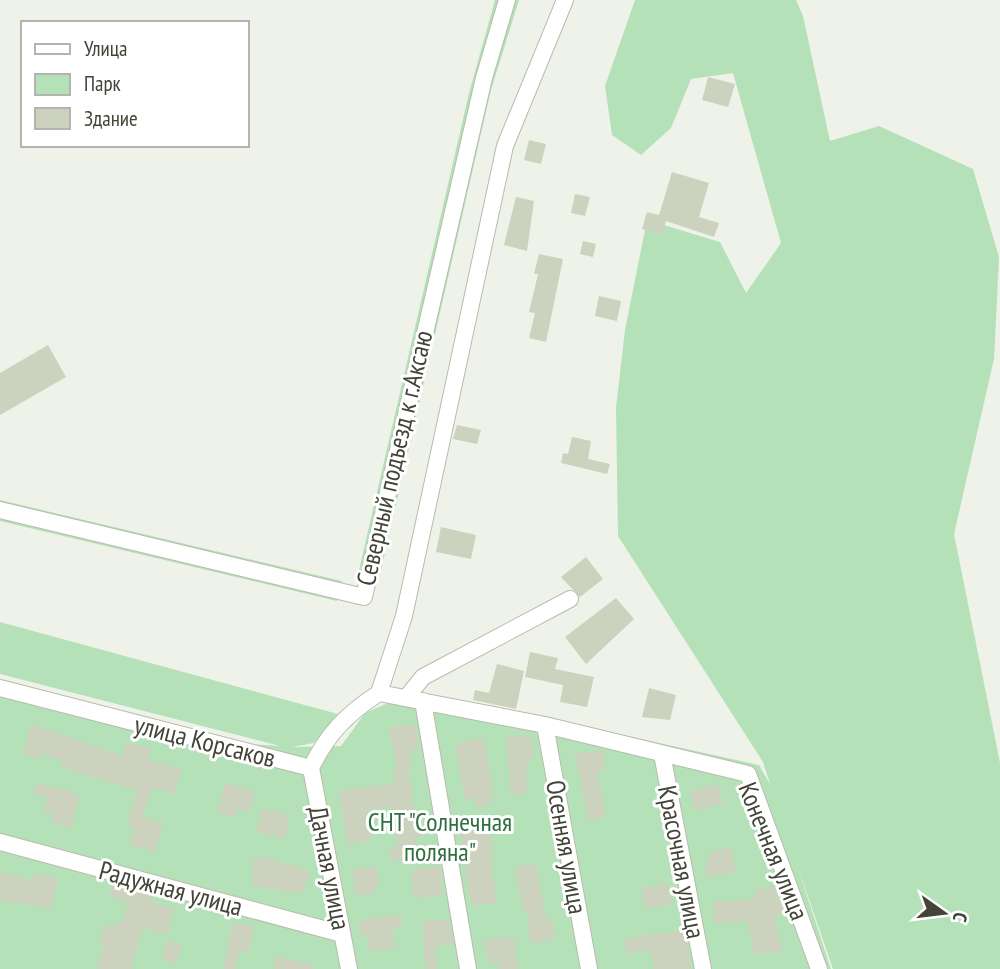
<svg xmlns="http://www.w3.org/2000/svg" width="1000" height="969" font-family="'PT Sans Narrow',sans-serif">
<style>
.green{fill:#b5e1b8}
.building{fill:#cdd2be}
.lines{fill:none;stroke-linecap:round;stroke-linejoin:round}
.minor-casing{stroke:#b7bcab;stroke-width:18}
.minor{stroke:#fff;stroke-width:16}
.labels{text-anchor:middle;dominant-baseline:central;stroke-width:6;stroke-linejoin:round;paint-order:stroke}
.street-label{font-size:26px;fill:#414437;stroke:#fff}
.park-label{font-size:26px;fill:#316f40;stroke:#fff}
</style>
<rect width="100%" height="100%" fill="#eef2e8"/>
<!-- green -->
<path class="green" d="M 495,0 L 500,0 L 473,94 L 363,571 L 359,570 L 469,93 Z
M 514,0 L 519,0 L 491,90 L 380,575 L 375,574 L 479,123 Z
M 635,0 L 796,0 L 803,16 L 830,141 L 879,126 L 973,169 L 999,257 L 994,359 L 954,534 L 1000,763 L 1000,969 L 833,969 L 796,862 L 831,969 L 0,969 L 0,680 L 251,744 L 280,746 L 0,674 L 0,622 L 338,714 L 314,743 L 292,747 L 341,746 L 365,713 L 411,693 L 564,722 L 759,765 L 770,784 L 763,762 L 618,536 L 616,408 L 625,330 L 647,220 L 720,242 L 746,293 L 781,243 L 733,73 L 691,79 L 671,128 L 641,155 L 612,135 L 605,86 Z
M 0,500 L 342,581 L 341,585 L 0,504 Z
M 0,517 L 338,597 L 337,601 L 0,521 Z"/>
<!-- building -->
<path class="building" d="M 708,77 L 735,84 L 728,107 L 702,100 Z
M 529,140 L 546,144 L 541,164 L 524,160 Z
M 672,172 L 709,183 L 699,217 L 719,223 L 714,237 L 666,221 L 662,234 L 642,229 L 647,212 L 659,215 Z
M 575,194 L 590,197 L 585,216 L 571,213 Z
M 516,197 L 534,201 L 527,251 L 504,245 Z
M 583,241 L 596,244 L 593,257 L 580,254 Z
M 539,254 L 563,259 L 546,342 L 529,338 L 535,313 L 529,312 L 538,274 L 534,274 Z
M 599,296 L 621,301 L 617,321 L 595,316 Z
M 48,345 L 66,377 L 0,415 L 0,373 Z
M 457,425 L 481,430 L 477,444 L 453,439 Z
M 572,437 L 591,441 L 588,459 L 610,464 L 607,474 L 561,463 L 563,453 L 568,454 Z
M 441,527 L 476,535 L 471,559 L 436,552 Z
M 586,557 L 603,579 L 580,597 L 561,577 Z
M 616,598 L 634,619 L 586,664 L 565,637 Z
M 530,652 L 558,658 L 555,669 L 594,677 L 587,707 L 560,702 L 563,685 L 525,677 Z
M 497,664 L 524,671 L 516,709 L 473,700 L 475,690 L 489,693 Z
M 649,688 L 676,695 L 670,720 L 642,717 Z
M 415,723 L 419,749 L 410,751 L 413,765 L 408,766 L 415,816 L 420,815 L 423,837 L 415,838 L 417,858 L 391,861 L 389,849 L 397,848 L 392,806 L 368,810 L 372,840 L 348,844 L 339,791 L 395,784 L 394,768 L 397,768 L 389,728 Z
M 31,724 L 123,756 L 125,743 L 151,748 L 149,761 L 181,768 L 176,793 L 151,788 L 143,817 L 163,823 L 155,852 L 129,845 L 134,827 L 127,825 L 137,790 L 61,767 L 63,760 L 41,754 L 40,759 L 23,754 Z
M 531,735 L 533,759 L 527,760 L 526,794 L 511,795 L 506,737 Z
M 484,738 L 494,796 L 490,796 L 491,805 L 475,808 L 474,798 L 465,799 L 455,744 Z
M 603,750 L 605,770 L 597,771 L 606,817 L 588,820 L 575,753 Z
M 225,783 L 255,791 L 250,812 L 237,809 L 235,818 L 217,813 Z
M 35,784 L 74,791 L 73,795 L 79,796 L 72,828 L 51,823 L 53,814 L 44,812 L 47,796 L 34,795 Z
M 718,784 L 723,804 L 695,811 L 690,791 Z
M 262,809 L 290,815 L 285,839 L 257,832 Z
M 490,826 L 493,855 L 490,855 L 497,903 L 471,906 L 460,829 Z
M 731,846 L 736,871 L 708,877 L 705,863 L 709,862 L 708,854 Z
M 255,856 L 275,859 L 275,861 L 310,871 L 303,894 L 251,885 Z
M 536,863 L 546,918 L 552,918 L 555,940 L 530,943 L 527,912 L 523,912 L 515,867 Z
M 377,866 L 379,885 L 375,885 L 375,893 L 356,895 L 353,869 Z
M 440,866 L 443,895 L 414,899 L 411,870 Z
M 0,872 L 32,880 L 34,873 L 58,879 L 51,909 L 0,900 Z
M 113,883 L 153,894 L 151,903 L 173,908 L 168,934 L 143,928 L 131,969 L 97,969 L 104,944 L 99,942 L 104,925 L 115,928 L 116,922 L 123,923 L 128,902 L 109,896 Z
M 668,883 L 672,903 L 646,909 L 641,888 Z
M 775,887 L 777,901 L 783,900 L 788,914 L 775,916 L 782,952 L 754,954 L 748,922 L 714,923 L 713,901 L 750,900 L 756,896 L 755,890 Z
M 401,915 L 402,927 L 393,928 L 395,949 L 370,951 L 368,936 L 361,937 L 358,920 Z
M 449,919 L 453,944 L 435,946 L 437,969 L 426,969 L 422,921 Z
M 233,922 L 254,926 L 248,954 L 240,952 L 236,969 L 223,969 Z
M 685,930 L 691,969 L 654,969 L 651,950 L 626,954 L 625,938 Z
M 513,936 L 518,969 L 498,969 L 498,962 L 489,964 L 484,940 Z
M 166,940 L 181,944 L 177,963 L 162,959 Z
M 277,956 L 314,965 L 313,969 L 274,969 Z"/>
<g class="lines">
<defs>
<path id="minor" d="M 0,510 L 364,597 L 484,78 L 507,0
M 0,688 L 311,768 C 327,734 348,713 379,693
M 379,693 L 404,616 L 505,146 L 565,0
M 379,693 L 545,725 L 748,774 L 819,969
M 406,698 L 423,677 L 570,599
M 423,701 L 468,969
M 545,725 L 589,969
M 662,754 L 703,969
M 311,768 L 349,969
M 0,842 L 342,934"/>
</defs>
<!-- minor casing -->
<use href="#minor" class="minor-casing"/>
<!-- minor -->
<use href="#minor" class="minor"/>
</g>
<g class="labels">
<!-- street labels -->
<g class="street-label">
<text transform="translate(394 458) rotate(-77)">Северный подъезд к г.Аксаю</text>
<text transform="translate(205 741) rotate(14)">улица Корсаков</text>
<text transform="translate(567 847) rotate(80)">Осенняя улица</text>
<text transform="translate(774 851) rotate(68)">Конечная улица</text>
<text transform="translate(682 862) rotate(79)">Красочная улица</text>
<text transform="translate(330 868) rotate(79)">Дачная улица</text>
<text transform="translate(171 888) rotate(15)">Радужная улица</text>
</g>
<!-- park labels -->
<g class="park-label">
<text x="440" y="821">СНТ "Солнечная<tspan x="440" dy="30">поляна"</tspan></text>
</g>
</g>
<!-- legend -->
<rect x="21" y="21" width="228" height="126" fill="#ffffff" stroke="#b3b4af" stroke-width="2"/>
<rect x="35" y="44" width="35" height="10" fill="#ffffff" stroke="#b3b4af" stroke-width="2"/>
<text x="84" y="56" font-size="21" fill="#414437">Улица</text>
<rect x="35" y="74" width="35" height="21" fill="#b5e1b8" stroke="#b3b4af" stroke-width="2"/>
<text x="84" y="91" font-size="21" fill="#414437">Парк</text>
<rect x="35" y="108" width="35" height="21" fill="#cdd2be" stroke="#b3b4af" stroke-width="2"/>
<text x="84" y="126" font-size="21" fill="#414437">Здание</text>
<!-- north arrow -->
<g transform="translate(944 913) rotate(104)" stroke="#ffffff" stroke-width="5" paint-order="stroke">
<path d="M0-5L12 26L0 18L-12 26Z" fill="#414437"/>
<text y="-10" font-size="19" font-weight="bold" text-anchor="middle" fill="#414437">С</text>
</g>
</svg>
